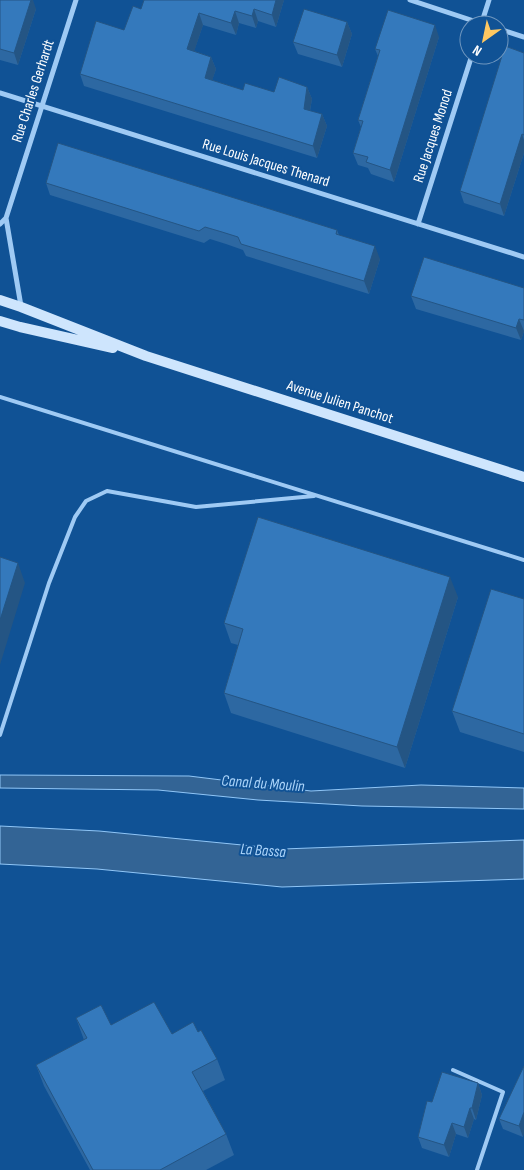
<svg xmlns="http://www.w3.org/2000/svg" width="524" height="1170" font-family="'Sofia Sans Condensed',sans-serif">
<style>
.water{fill:#336495;stroke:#90c6f7}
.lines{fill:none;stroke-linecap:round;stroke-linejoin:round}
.lane{stroke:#9fcaf4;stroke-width:4}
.street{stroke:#9fcaf4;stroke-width:5}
.secondary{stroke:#cee5fd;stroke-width:10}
.wall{fill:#2d68a2}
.shaded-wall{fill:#245584}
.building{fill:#3479bc;stroke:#245584}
.labels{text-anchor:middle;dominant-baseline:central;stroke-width:4;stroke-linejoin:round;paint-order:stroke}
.street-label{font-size:15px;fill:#fff;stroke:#105295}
.water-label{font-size:16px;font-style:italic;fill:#abd4fa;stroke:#105295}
</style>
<rect width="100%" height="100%" fill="#105295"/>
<!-- water -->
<path class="water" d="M 0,775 L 189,776 L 311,791 L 421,785 L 524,788 L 524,809 L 362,806 L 258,800 L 158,790 L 0,788 Z
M 0,826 L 99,831 L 283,849 L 524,840 L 524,879 L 282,887 L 97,869 L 0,864 Z"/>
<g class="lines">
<!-- lane -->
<path class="lane" d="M 0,397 L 524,560
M 0,735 L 49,583 L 75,517 L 86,501 L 107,491 L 196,507 L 314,496
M 453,1070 L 503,1092 L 477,1170"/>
<!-- street -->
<path class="street" d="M 410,0 L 486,25
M 481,25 L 489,0
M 499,29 L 524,37
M 0,93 L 524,257
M 6,218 L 21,306
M 0,224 L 6,218 L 76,0
M 418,224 L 472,55"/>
<!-- secondary -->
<path class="secondary" d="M 0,300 L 21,307 L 146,356 L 524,477
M 0,321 L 20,327 L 113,348"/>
</g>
<!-- wall -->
<path class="wall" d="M 0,0 L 36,9 L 18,65 L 0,60 Z
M 144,0 L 284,0 L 276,27 L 258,21 L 256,28 L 239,23 L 236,35 L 203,25 L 194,51 L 211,57 L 216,69 L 212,80 L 243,90 L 274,92 L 307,87 L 312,99 L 310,111 L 322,114 L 327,126 L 317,158 L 84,86 L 80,74 L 124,30 L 141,9 Z
M 347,22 L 352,34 L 342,67 L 298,54 L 293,42 Z
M 439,37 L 394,182 L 371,174 L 368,168 L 358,165 L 353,153 L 361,127 L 358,120 L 378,56 L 375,49 Z
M 524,53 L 524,153 L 504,216 L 464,203 L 460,191 Z
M 46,183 L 337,230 L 339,235 L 380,259 L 369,294 L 246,256 L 243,250 L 226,244 L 210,239 L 204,243 L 50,195 Z
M 524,288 L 524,331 L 521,340 L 416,309 L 411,296 Z
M 458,597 L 405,768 L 231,713 L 224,693 L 238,645 L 231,643 L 224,623 Z
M 524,599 L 524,752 L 460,732 L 452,711 Z
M 76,1018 L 111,1025 L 172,1034 L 198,1032 L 217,1059 L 225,1080 L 203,1091 L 226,1134 L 234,1155 L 206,1170 L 90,1170 L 44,1086 L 36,1065 L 84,1040 Z
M 524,1066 L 523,1137 L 503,1129 L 499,1119 Z
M 478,1083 L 482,1095 L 476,1120 L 474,1119 L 468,1138 L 456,1134 L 449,1157 L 422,1148 L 418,1137 L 432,1102 Z"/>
<!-- shaded-wall -->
<path class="shaded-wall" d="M 31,0 L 33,0 L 36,9 L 18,65 L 14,53 Z
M 276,0 L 284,0 L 276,27 L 272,15 Z
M 254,9 L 258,21 L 256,28 L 252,16 Z
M 235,11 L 239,23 L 236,35 L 231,23 Z
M 199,13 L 203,25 L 191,61 L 187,49 Z
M 347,22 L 352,34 L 342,67 L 337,55 Z
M 435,25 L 439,37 L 394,182 L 390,170 Z
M 211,57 L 216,69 L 209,90 L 205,78 Z
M 307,87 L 312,99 L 308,121 L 304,109 Z
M 322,114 L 327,126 L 317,158 L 313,146 Z
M 522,134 L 524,140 L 524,153 L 504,216 L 500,204 Z
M 375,246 L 380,259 L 369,294 L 364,281 Z
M 519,319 L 524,331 L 521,340 L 516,328 Z
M 18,563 L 25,583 L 0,665 L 0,620 Z
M 450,577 L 458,597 L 405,768 L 397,747 Z
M 478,1083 L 482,1095 L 476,1120 L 472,1108 Z
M 470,1108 L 474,1119 L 468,1138 L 464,1127 Z
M 524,1112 L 524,1134 L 523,1137 L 519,1126 Z
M 452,1123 L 456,1134 L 449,1157 L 444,1145 Z"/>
<!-- building -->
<path class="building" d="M 0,0 L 31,0 L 14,53 L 0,49 Z
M 144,0 L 276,0 L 272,15 L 254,9 L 252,16 L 235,11 L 231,23 L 199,13 L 187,49 L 211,57 L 205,78 L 243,90 L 245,83 L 274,92 L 279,77 L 307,87 L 304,109 L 322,114 L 313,146 L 80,74 L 96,21 L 124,30 L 133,6 L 141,9 Z
M 304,9 L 347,22 L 337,55 L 293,42 Z
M 388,10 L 435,25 L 390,170 L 366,162 L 368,157 L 353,153 L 363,121 L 358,120 L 380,50 L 375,49 Z
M 505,46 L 524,53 L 524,135 L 522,134 L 500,204 L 460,191 Z
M 58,143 L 337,230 L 336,234 L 375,246 L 364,281 L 241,244 L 238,237 L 222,232 L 205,227 L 199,231 L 46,183 Z
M 424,257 L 524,288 L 524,320 L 519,319 L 516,328 L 411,296 Z
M 258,517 L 450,577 L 397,747 L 224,693 L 243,629 L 224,623 Z
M 0,557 L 18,563 L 0,620 Z
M 491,589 L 524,599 L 524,734 L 452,711 Z
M 154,1002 L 172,1034 L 193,1022 L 198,1032 L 201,1030 L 217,1059 L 192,1072 L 226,1134 L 160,1170 L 93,1170 L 36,1065 L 87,1038 L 76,1018 L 101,1005 L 111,1025 Z
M 524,1066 L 524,1112 L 519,1126 L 499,1119 Z
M 442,1072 L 478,1083 L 472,1108 L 470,1108 L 464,1127 L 452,1123 L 444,1145 L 418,1137 L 427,1101 L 432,1102 Z"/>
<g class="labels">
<!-- street labels -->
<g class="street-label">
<text transform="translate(33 91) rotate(-72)">Rue Charles Gerhardt</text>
<text transform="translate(433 136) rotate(-72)">Rue Jacques Monod</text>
<text transform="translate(266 163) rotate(17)">Rue Louis Jacques Thenard</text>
<text transform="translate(340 402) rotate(18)">Avenue Julien Panchot</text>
</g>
<!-- water labels -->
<g class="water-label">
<text transform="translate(263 784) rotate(4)">Canal du Moulin</text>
<text transform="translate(263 851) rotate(4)">La Bassa</text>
</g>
</g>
<!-- north arrow -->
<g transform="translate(484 40) rotate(213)"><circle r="24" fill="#105295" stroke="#7097bf"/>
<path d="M0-4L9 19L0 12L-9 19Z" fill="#ffc861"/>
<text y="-8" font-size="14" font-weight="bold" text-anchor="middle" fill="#ffffff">N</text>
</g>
</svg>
